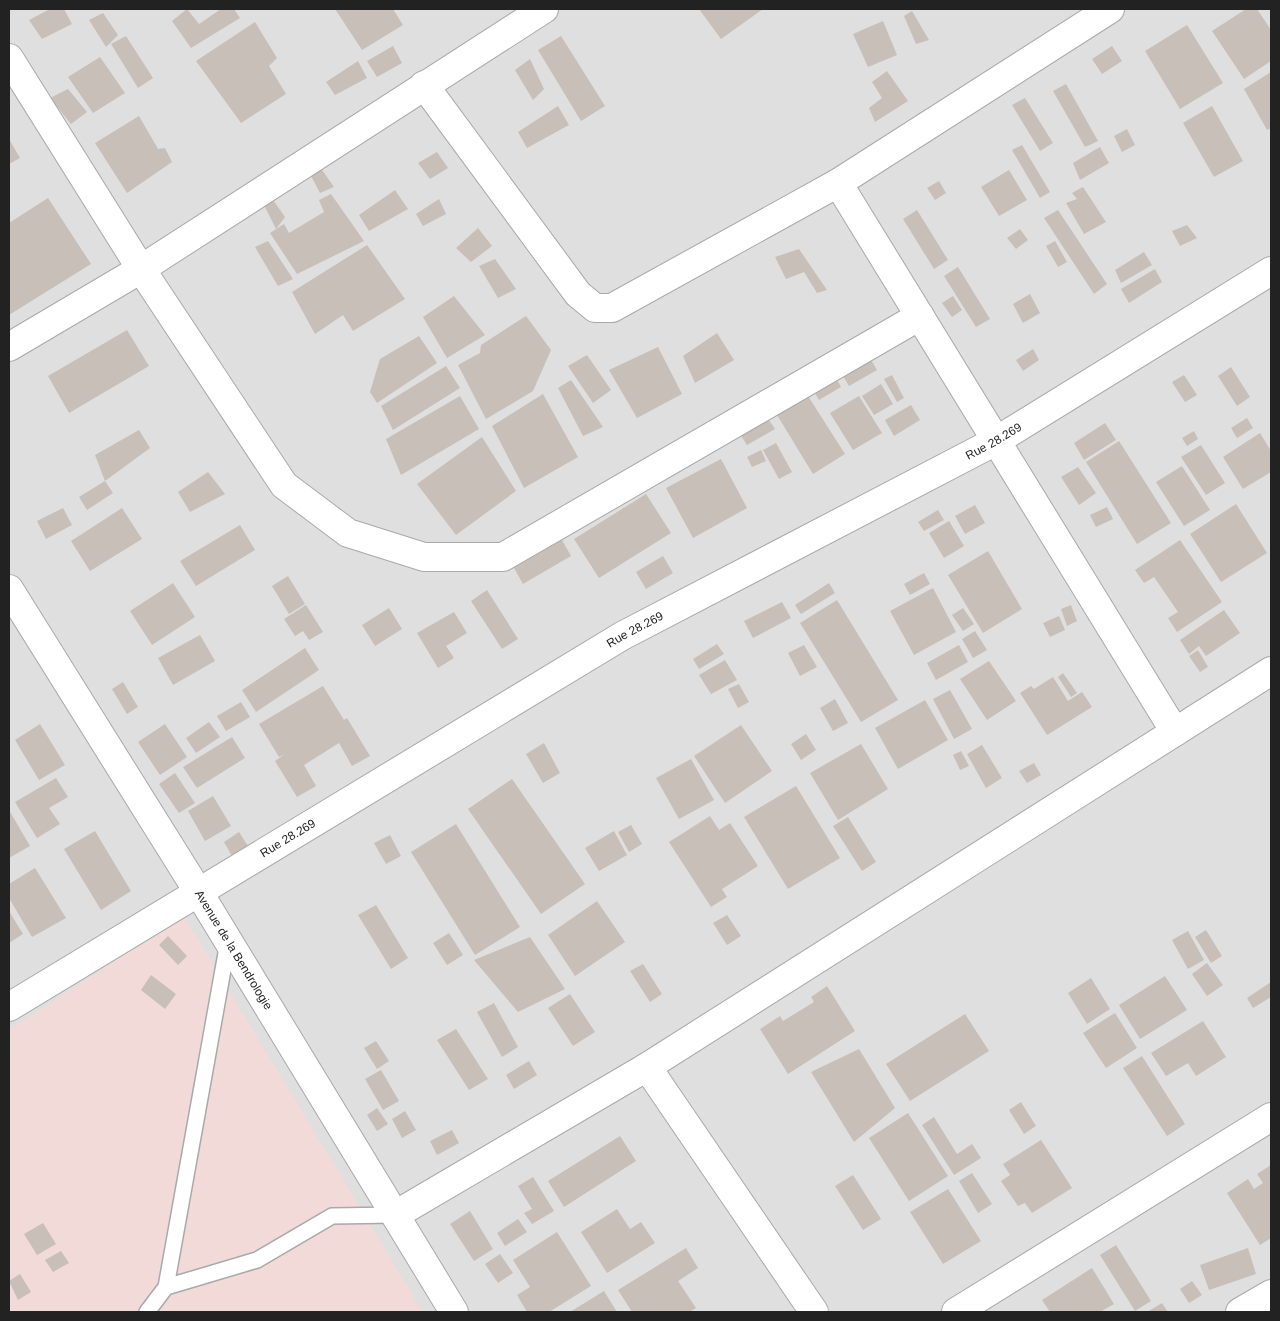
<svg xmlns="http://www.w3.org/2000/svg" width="1280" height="1321" font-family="Arial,sans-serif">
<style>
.residential{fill:#e0dfdf}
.commercial{fill:#f2dad9}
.building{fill:#c7bfb8}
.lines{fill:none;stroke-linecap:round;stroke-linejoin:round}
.lane-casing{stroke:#a9a9a9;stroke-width:18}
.street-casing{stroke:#a9a9a9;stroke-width:30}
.lane{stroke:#fff;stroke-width:15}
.street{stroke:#fff;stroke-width:28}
.labels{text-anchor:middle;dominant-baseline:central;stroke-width:4.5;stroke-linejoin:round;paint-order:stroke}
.street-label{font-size:12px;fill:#222;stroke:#fff}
</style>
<rect width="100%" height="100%" fill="#f2efe9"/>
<!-- residential -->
<path class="residential" d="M 9,9 L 1271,9 L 1271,1312 L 9,1312 Z"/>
<!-- commercial -->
<path class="commercial" d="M 184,916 L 423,1312 L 9,1312 L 9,1030 Z"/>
<!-- building -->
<path class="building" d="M 50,9 L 64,9 L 72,24 L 42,39 L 29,20 Z
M 187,9 L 199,24 L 221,9 L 234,9 L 240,18 L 191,48 L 172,21 Z
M 335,9 L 393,9 L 403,25 L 362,50 Z
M 699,9 L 763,9 L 721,39 Z
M 1246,9 L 1257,9 L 1271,30 L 1271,61 L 1244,79 L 1212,31 Z
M 912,11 L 929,40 L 916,44 L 904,16 Z
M 103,13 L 118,35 L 106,47 L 89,20 Z
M 883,21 L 897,55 L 868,67 L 853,34 Z
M 255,22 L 277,58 L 269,66 L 286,94 L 241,123 L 196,61 Z
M 1187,25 L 1223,83 L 1180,109 L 1145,51 Z
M 126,36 L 153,78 L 138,88 L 111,44 Z
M 561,36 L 605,106 L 581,121 L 538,50 Z
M 393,46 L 402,63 L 377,77 L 367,61 Z
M 1112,46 L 1122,61 L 1102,74 L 1092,59 Z
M 100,57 L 125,93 L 93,113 L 68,77 Z
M 530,59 L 544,89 L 533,100 L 515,70 Z
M 358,61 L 367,78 L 335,95 L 326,82 Z
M 887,71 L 908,101 L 875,122 L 869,108 L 882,98 L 872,82 Z
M 1271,72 L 1271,128 L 1267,130 L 1244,89 Z
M 1066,84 L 1098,141 L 1085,147 L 1053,91 Z
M 68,89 L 87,112 L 71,124 L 50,98 Z
M 1025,98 L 1053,143 L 1040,151 L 1012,105 Z
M 558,106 L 569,125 L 527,148 L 518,132 Z
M 1212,106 L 1243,161 L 1214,177 L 1183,123 Z
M 139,116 L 158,149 L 165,148 L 172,162 L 127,193 L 95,143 Z
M 1127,129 L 1135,145 L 1122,152 L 1114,136 Z
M 9,139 L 20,158 L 9,164 Z
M 1022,145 L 1050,192 L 1040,198 L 1012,150 Z
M 1100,147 L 1109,163 L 1080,180 L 1073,163 Z
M 437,152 L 448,168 L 430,179 L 418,163 Z
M 320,167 L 334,187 L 320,193 L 310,174 Z
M 1009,170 L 1027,200 L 999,216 L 981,187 Z
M 939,181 L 946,193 L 935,200 L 927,188 Z
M 1083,187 L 1106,222 L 1084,234 L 1066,203 L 1077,199 L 1072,193 Z
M 395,190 L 408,209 L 369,231 L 359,215 Z
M 331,194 L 364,241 L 297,274 L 270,233 L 284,224 L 289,233 L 324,212 L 319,200 Z
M 271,197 L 285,217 L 276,229 L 262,201 Z
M 48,198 L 91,264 L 9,315 L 9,223 Z
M 439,199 L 446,214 L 423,226 L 416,214 Z
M 917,210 L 948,260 L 934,269 L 903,219 Z
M 1058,210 L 1107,284 L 1094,294 L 1044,218 Z
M 1187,225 L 1197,238 L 1180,246 L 1172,231 Z
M 478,228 L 492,246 L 471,262 L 456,248 Z
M 1020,229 L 1028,240 L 1016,249 L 1007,238 Z
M 268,241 L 293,279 L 278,286 L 255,247 Z
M 1055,241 L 1067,262 L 1058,267 L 1046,246 Z
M 367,245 L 405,299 L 353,331 L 343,315 L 315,334 L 292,292 Z
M 799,249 L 827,290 L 817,293 L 804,272 L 786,279 L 775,257 Z
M 1144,252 L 1152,265 L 1121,283 L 1115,270 Z
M 495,259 L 516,289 L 498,298 L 479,266 Z
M 958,267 L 990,319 L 976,327 L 944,276 Z
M 1155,269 L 1162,282 L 1129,303 L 1121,289 Z
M 1030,294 L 1040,313 L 1023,323 L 1013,304 Z
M 454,296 L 485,335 L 447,358 L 423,317 Z
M 953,296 L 962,310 L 952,317 L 942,303 Z
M 526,316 L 551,350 L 533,391 L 486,419 L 458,365 L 480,353 L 481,345 Z
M 127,330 L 149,366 L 69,413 L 48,376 Z
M 717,333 L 734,360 L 695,383 L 683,356 Z
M 419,336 L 437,363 L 377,403 L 370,392 L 380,359 Z
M 658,347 L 682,394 L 637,418 L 609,370 Z
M 1033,349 L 1039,360 L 1023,371 L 1016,360 Z
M 867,353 L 877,370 L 849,386 L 839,369 Z
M 587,355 L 611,390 L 593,403 L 568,366 Z
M 446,366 L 460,388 L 393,430 L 381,406 Z
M 1231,367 L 1250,397 L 1237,406 L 1218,376 Z
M 833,373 L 841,387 L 819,400 L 811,386 Z
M 892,375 L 904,398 L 897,402 L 884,379 Z
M 1184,375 L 1197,395 L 1185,402 L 1172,382 Z
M 571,380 L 603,427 L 583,436 L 558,388 Z
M 881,384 L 893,404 L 874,415 L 862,396 Z
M 543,394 L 578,457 L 524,488 L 492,426 Z
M 460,396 L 479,429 L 401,475 L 386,439 Z
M 808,396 L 845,454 L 813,474 L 777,415 Z
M 859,396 L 882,433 L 853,450 L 830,413 Z
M 911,405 L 920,420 L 894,436 L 885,420 Z
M 765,414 L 775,429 L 747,445 L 738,431 Z
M 1247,418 L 1253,428 L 1237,438 L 1231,428 Z
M 1105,423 L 1116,440 L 1084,460 L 1074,443 Z
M 139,430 L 150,448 L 105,481 L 95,455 Z
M 1194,431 L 1198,439 L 1187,446 L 1182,438 Z
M 1260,433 L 1271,451 L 1271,472 L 1243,489 L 1223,457 Z
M 482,437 L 516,491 L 456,535 L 417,484 Z
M 1119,441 L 1171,523 L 1137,544 L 1086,462 Z
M 776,443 L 792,472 L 779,479 L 763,450 Z
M 1201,445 L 1225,483 L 1206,495 L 1181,457 Z
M 761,450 L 766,461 L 752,467 L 747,457 Z
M 721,459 L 747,508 L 693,538 L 666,488 Z
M 1182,466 L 1210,510 L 1184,526 L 1156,482 Z
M 1078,467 L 1096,493 L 1079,505 L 1061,477 Z
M 208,472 L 225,494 L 190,512 L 178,492 Z
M 105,481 L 113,493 L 87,510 L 79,497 Z
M 646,494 L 671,533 L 599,578 L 574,539 Z
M 1236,504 L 1267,553 L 1221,582 L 1190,534 Z
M 975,505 L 985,523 L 965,534 L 955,516 Z
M 1107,507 L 1113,519 L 1096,527 L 1090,515 Z
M 63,508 L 72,525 L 46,539 L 37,521 Z
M 122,508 L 142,539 L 90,571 L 71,541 Z
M 938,510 L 944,520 L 924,531 L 918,522 Z
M 949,521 L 964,546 L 944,558 L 929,533 Z
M 240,525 L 255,550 L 196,586 L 180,561 Z
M 562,540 L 571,556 L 523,584 L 514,568 Z
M 1180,540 L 1222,602 L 1177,632 L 1168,618 L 1178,612 L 1154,577 L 1144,583 L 1135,570 Z
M 988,551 L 1022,609 L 983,633 L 948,575 Z
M 663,556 L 673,573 L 646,589 L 636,572 Z
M 924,573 L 930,584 L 910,595 L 904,584 Z
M 288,576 L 305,604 L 289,614 L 272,586 Z
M 173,583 L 195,617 L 152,645 L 130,611 Z
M 829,583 L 835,593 L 801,614 L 795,605 Z
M 933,588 L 956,632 L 914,655 L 890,611 Z
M 487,590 L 518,639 L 502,649 L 471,601 Z
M 837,600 L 898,700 L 861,722 L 800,623 Z
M 782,602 L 791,618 L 753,638 L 744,621 Z
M 306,605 L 323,632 L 309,640 L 303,631 L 295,636 L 284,619 Z
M 1071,605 L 1077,621 L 1067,626 L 1061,609 Z
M 389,608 L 402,629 L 375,646 L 362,625 Z
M 963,608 L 974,624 L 963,631 L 952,615 Z
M 1224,610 L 1240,633 L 1206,656 L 1199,646 L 1189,654 L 1180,640 Z
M 454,612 L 467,633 L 446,646 L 454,658 L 438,668 L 417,633 Z
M 1059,616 L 1065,630 L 1050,637 L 1043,623 Z
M 975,631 L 987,650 L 973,658 L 962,639 Z
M 200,635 L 215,661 L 173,685 L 158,658 Z
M 717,644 L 724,654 L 699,669 L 693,659 Z
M 804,645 L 817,667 L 800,676 L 788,653 Z
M 959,645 L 968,662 L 936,680 L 927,663 Z
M 305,648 L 319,670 L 256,712 L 242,690 Z
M 1198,650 L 1208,667 L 1200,672 L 1189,656 Z
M 725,660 L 737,680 L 711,694 L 699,675 Z
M 989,661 L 1016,701 L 987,720 L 960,679 Z
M 1063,673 L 1077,693 L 1071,697 L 1058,677 Z
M 1053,677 L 1068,701 L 1082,692 L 1092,707 L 1047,735 L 1020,693 L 1031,686 L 1034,689 Z
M 123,682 L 138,707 L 127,714 L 112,689 Z
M 739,684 L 749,702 L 738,708 L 728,689 Z
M 323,686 L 344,720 L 347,718 L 370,756 L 352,766 L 339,743 L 304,765 L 316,786 L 297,797 L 275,761 L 285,754 L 279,757 L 259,724 Z
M 950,690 L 972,729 L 954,739 L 933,699 Z
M 835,699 L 848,723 L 833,731 L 820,708 Z
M 925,700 L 948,740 L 898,769 L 875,728 Z
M 241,702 L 250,717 L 226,731 L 217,716 Z
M 209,722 L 220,737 L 196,753 L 186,738 Z
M 40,724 L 65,765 L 39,780 L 15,740 Z
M 165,724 L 187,757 L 160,775 L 138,742 Z
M 741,725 L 772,771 L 725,803 L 694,756 Z
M 806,734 L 816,750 L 801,760 L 791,744 Z
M 232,737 L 245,758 L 197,788 L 183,767 Z
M 544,743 L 560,773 L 543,783 L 526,754 Z
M 861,744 L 888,789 L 838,820 L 810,773 Z
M 982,745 L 1002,778 L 986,788 L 967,754 Z
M 961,751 L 969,766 L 960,770 L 953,755 Z
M 691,759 L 714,800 L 679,819 L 656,778 Z
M 1034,763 L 1041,775 L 1027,783 L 1019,771 Z
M 175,773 L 195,803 L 179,813 L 159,784 Z
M 56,778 L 68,797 L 49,808 L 60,824 L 37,838 L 15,802 Z
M 512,779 L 585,884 L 541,914 L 468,809 Z
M 796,786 L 840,858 L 788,889 L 744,817 Z
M 213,796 L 231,826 L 205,841 L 188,811 Z
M 9,810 L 30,846 L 9,858 Z
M 710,816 L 719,830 L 730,823 L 758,866 L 722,889 L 727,897 L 711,907 L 669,842 Z
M 848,817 L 876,862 L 862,871 L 833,826 Z
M 456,824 L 520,927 L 475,955 L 411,852 Z
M 631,825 L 642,844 L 629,852 L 618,832 Z
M 95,831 L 131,891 L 101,910 L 64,849 Z
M 614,831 L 627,855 L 599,871 L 585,848 Z
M 239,832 L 248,846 L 232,856 L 224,842 Z
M 390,835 L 401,856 L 386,864 L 374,843 Z
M 35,868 L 66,918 L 32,937 L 9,898 L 9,884 Z
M 597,901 L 625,942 L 575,976 L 548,935 Z
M 376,905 L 408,958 L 391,969 L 358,915 Z
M 9,911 L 23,934 L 9,943 Z
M 727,915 L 741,936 L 727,945 L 713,923 Z
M 1206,930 L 1222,956 L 1211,963 L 1195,937 Z
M 1188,931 L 1204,960 L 1188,969 L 1172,940 Z
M 449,933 L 463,955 L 447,965 L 433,943 Z
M 168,936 L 187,956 L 178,965 L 159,945 Z
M 530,937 L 565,989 L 518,1012 L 474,960 Z
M 1207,963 L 1223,985 L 1207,996 L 1192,974 Z
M 643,964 L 662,994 L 650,1002 L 630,971 Z
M 151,975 L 176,994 L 165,1009 L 141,990 Z
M 1165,976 L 1187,1010 L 1140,1039 L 1119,1005 Z
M 1091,978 L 1110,1009 L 1087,1024 L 1068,993 Z
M 1271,982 L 1271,997 L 1253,1008 L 1247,998 Z
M 827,986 L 855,1031 L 788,1074 L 760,1029 L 780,1016 L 783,1021 L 814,1002 L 811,997 Z
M 570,994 L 595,1032 L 573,1046 L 548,1008 Z
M 494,1003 L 518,1047 L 502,1057 L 477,1012 Z
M 1115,1013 L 1137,1048 L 1106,1068 L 1083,1033 Z
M 965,1014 L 989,1051 L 910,1101 L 886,1064 Z
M 1203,1021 L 1226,1057 L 1196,1076 L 1188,1063 L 1166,1076 L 1151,1053 Z
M 456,1029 L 488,1079 L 469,1090 L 437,1040 Z
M 376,1041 L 389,1061 L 377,1069 L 364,1048 Z
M 859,1049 L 895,1108 L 854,1142 L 811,1072 Z
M 1142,1056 L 1185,1124 L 1167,1136 L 1123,1068 Z
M 529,1061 L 537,1075 L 514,1089 L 506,1075 Z
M 381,1070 L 399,1101 L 383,1110 L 365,1079 Z
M 1021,1102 L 1036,1126 L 1024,1134 L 1009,1110 Z
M 377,1108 L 388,1124 L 377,1131 L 367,1115 Z
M 405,1111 L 416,1130 L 402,1138 L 392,1119 Z
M 908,1113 L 948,1176 L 909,1201 L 869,1138 Z
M 934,1117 L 957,1154 L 972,1144 L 981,1158 L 954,1175 L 922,1125 Z
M 452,1130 L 459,1143 L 437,1155 L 430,1141 Z
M 620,1136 L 636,1161 L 564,1207 L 548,1181 Z
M 1041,1140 L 1072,1188 L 1032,1213 L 1025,1203 L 1018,1206 L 1001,1181 L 1010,1175 L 1003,1164 Z
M 1271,1165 L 1271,1238 L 1260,1245 L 1227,1193 L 1248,1179 L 1254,1189 L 1263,1183 L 1257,1174 Z
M 972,1173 L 992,1204 L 978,1213 L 959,1181 Z
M 853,1175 L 881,1219 L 863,1230 L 835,1186 Z
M 533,1177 L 554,1211 L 532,1224 L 524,1213 L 532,1209 L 518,1186 Z
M 948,1189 L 981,1241 L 943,1264 L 910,1212 Z
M 617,1209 L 630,1229 L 641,1222 L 655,1243 L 607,1273 L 581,1232 Z
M 470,1211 L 493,1249 L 474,1261 L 450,1224 Z
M 518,1219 L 527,1232 L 505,1246 L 497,1233 Z
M 43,1223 L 56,1244 L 37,1255 L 24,1234 Z
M 557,1232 L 591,1286 L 549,1312 L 527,1312 L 517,1295 L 530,1287 L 513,1260 Z
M 1116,1245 L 1151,1301 L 1135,1311 L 1100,1255 Z
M 686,1248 L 698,1268 L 678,1281 L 696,1308 L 689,1312 L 632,1312 L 618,1290 Z
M 1248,1248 L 1256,1274 L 1209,1290 L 1200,1265 Z
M 61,1251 L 69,1263 L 53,1272 L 45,1260 Z
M 500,1254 L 513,1273 L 498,1283 L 485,1264 Z
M 1092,1268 L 1114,1304 L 1100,1312 L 1050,1312 L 1042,1300 Z
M 20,1274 L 31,1292 L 18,1300 L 9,1281 Z
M 1192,1281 L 1202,1295 L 1189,1303 L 1180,1289 Z
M 604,1291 L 617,1312 L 570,1312 Z
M 1162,1303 L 1168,1312 L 1147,1312 Z"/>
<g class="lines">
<defs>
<path id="lane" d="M 166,1287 L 257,1260 L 332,1216 L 395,1215
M 147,1312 L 166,1287 L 228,942"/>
<g id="street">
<path d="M 9,58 L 141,269 L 284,485 L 348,533 L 424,557 L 503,557 L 920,316"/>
<path d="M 424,85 L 578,294 L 595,308 L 612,308 L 838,183 L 1110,9"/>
<path d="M 838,183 L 1175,732"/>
<path d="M 9,347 L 141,269 L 544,9"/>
<path id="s1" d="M 9,589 L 199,893 L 454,1312"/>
<path id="s2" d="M 9,1007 L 622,636 L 996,441 L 1271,271"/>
<path d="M 647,1067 L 814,1312"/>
<path d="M 395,1215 L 647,1067 L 1271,671"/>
<path d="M 956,1312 L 1271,1117"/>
<path d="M 1240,1312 L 1271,1294"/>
</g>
</defs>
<!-- lane casing -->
<use href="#lane" class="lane-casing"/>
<!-- street casing -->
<use href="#street" class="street-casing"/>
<!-- lane -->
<use href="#lane" class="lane"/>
<!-- street -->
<use href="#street" class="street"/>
</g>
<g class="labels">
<!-- street labels -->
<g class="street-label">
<text stroke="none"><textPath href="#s2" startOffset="1136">Rue 28.269</textPath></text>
<text stroke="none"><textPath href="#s2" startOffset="731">Rue 28.269</textPath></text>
<text stroke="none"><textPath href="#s2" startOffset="326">Rue 28.269</textPath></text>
<text stroke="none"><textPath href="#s1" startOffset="425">Avenue de la Bendrologie</textPath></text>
</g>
</g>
<!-- border -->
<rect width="1280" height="1321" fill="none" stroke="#222222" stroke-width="20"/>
</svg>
